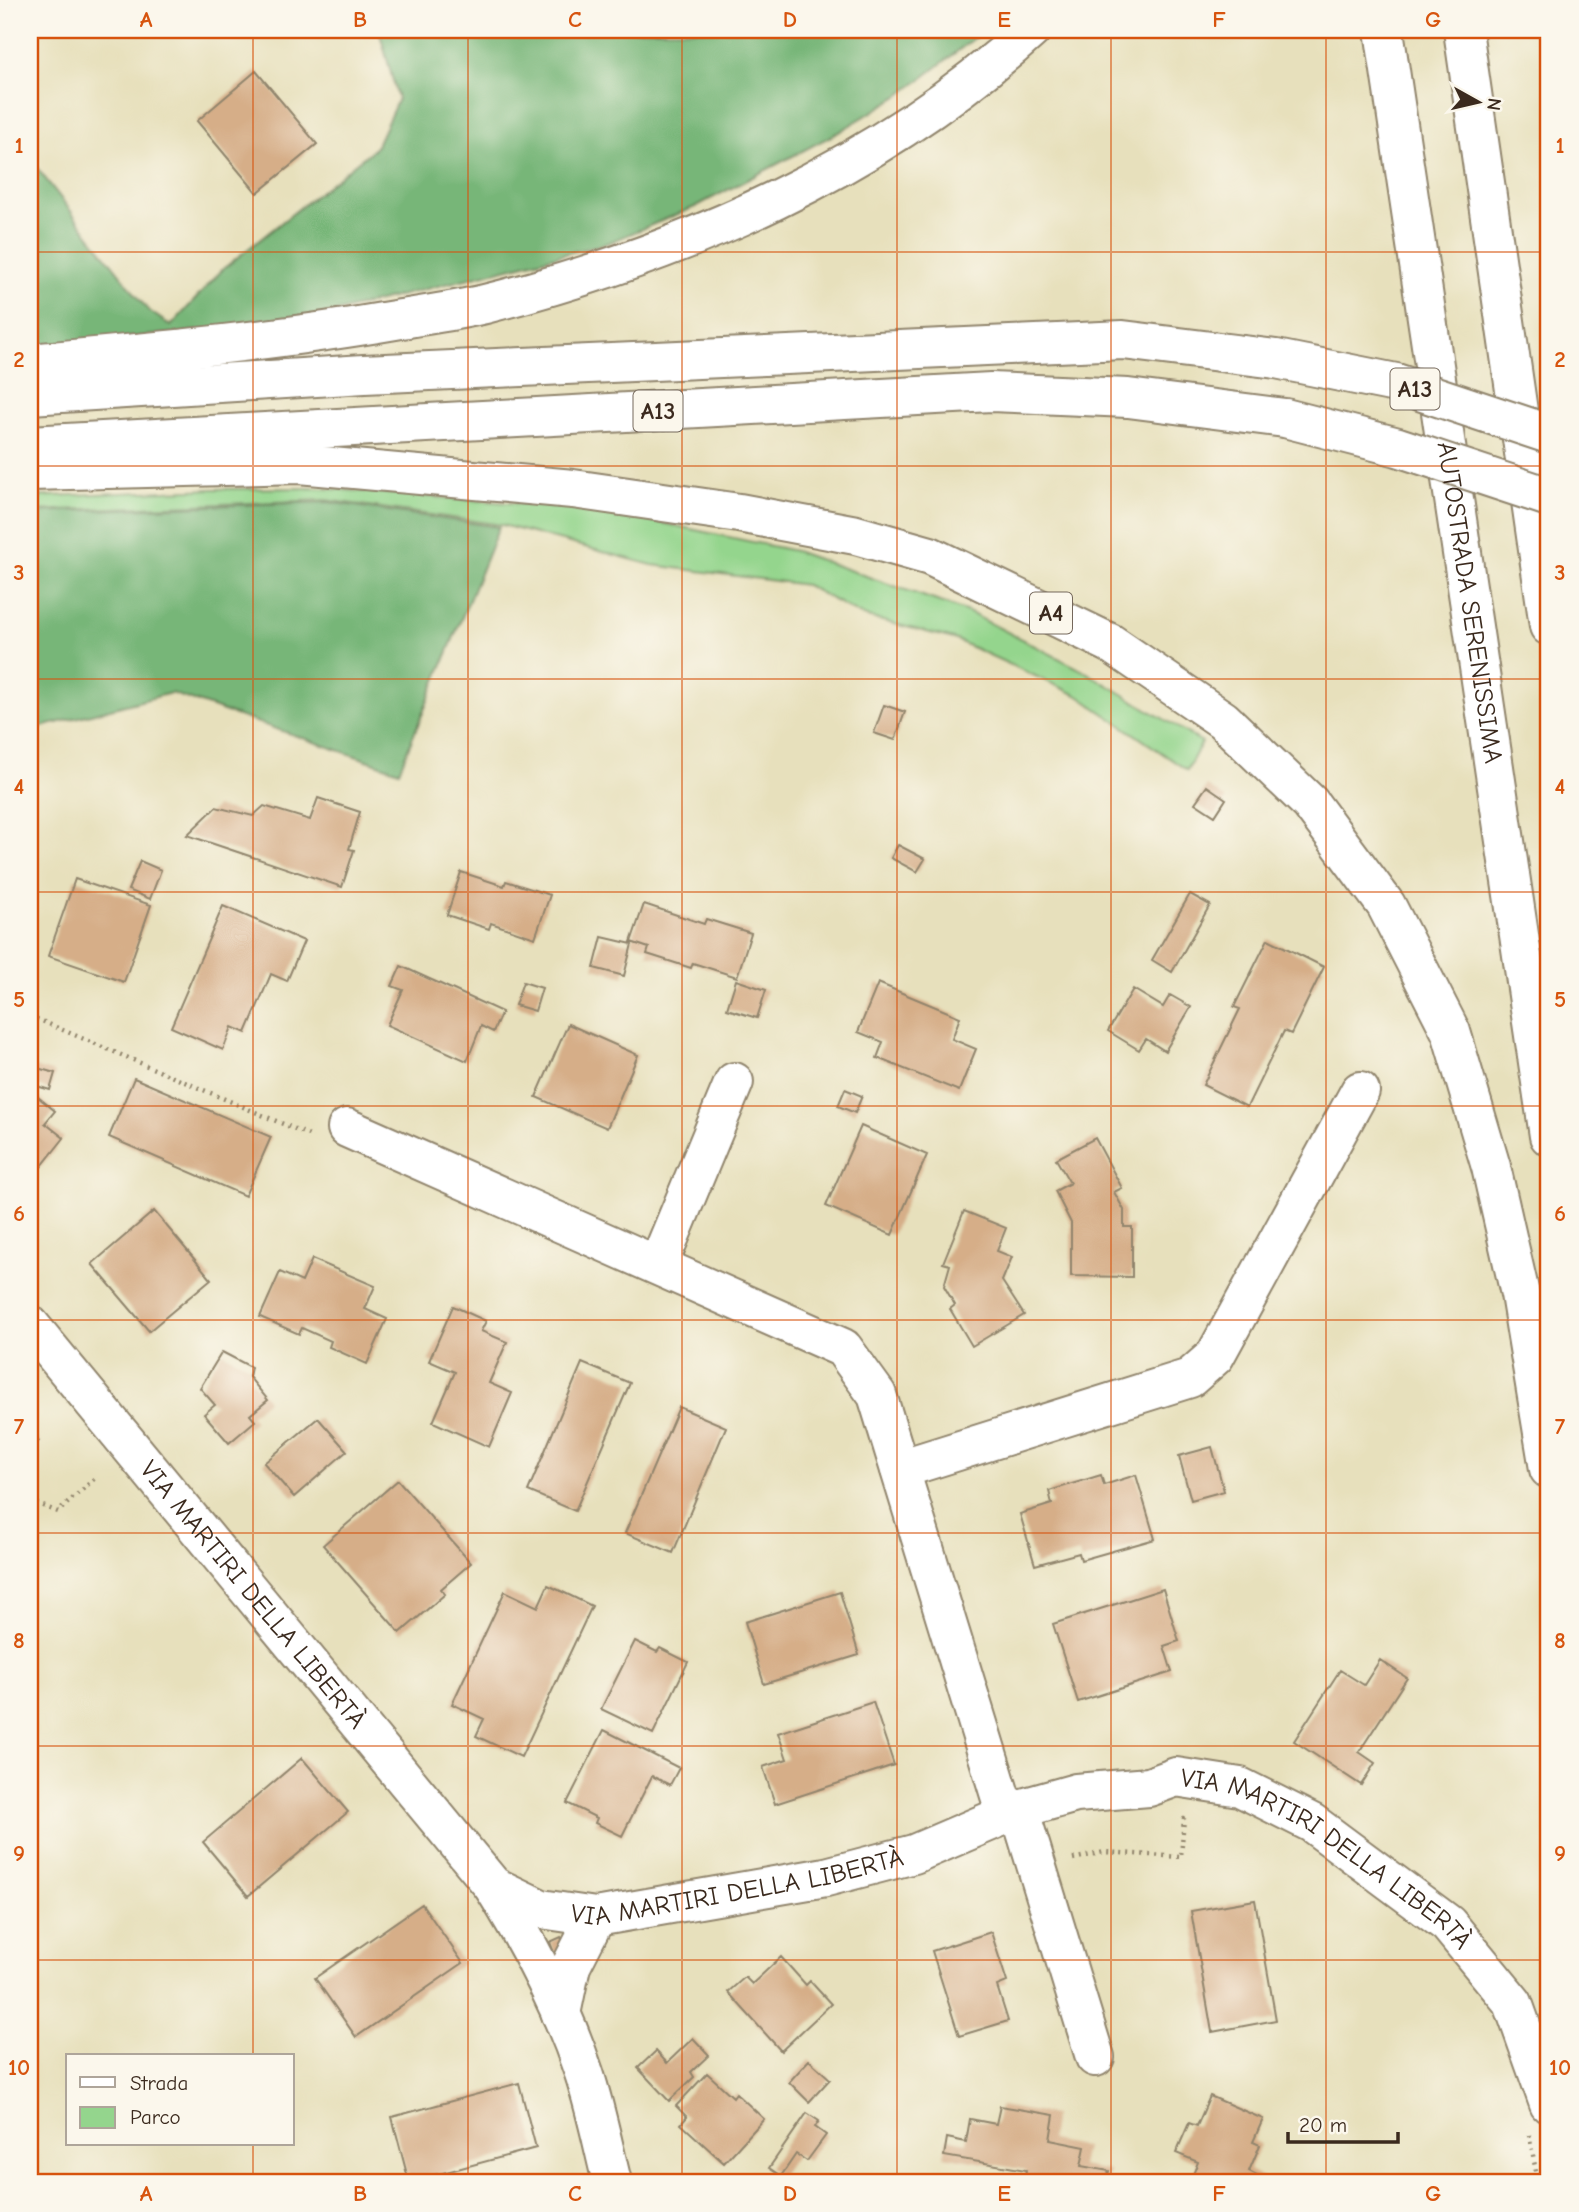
<svg xmlns="http://www.w3.org/2000/svg" width="1579" height="2212" font-family="'Comic Neue',sans-serif">
<style>
.green{fill:#94d58d;stroke:#688056;stroke-width:2}
.forest{fill:#77b678;stroke:#59704b;stroke-width:2}
.building{fill:#d6ae88}
.lines{fill:none;stroke-linecap:round;stroke-linejoin:round}
.minor-casing{stroke:#91856d;stroke-width:42}
.highway-casing{stroke:#91856d;stroke-width:42}
.path{stroke:#91856d;stroke-width:4.5;stroke-dasharray:2 5;stroke-linecap:butt}
.minor{stroke:#fff;stroke-width:38}
.highway{stroke:#fff;stroke-width:38}
.highway-bridge-casing{stroke:#91856d;stroke-width:42;stroke-linecap:butt}
.highway-bridge{stroke:#fff;stroke-width:38}
.grid{fill:none;stroke:#d7540e;stroke-width:2;stroke-opacity:0.55}
.labels{text-anchor:middle;dominant-baseline:central;stroke-width:5;stroke-linejoin:round;paint-order:stroke}
.shield{fill:#fbf7ec;stroke:#75685c;stroke-width:2}
.shield-label{font-size:24px;font-weight:bold;fill:#3b2a1e}
.street-label{font-size:26px;fill:#3b2a1e;stroke:#fbf7ec}
.neatline{fill:none;stroke:#d7540e;stroke-width:2.5}
.grid-label{font-size:23px;text-anchor:middle;font-weight:bold;fill:#d7540e}
</style>
<rect width="100%" height="100%" fill="#fbf7ec"/>
<filter id="ink" filterUnits="userSpaceOnUse"><feTurbulence type="fractalNoise" baseFrequency=".0143" numOctaves="2"/><feDisplacementMap in="SourceGraphic" scale="14" xChannelSelector="R" yChannelSelector="G"/><feConvolveMatrix kernelMatrix="1 2 1 2 8 2 1 2 1" color-interpolation-filters="sRGB"/></filter>
<filter id="wash" filterUnits="userSpaceOnUse"><feTurbulence type="fractalNoise" baseFrequency=".00686" numOctaves="4" result="noise"/><feDisplacementMap in="SourceGraphic" scale="28" xChannelSelector="R" yChannelSelector="G"/><feGaussianBlur stdDeviation="1.57" result="paint"/><feColorMatrix in="noise" values="0 0 0 0 0 0 0 0 0 0 0 0 0 0 0 0 0 1.4 0 .05"/><feComposite in="paint" operator="in"/></filter>
<g filter="url(#wash)">
<rect width="100%" height="100%" fill="#e7e0bc"/>
<!-- green -->
<path class="green" d="M 318,488 L 601,510 L 795,551 L 968,612 L 1086,672 L 1202,742 L 1187,770 L 1077,695 L 954,639 L 863,616 L 806,585 L 652,565 L 502,525 L 326,500 L 30,511 L 30,497 L 212,489 Z"/>
<!-- forest -->
<path class="forest" d="M 379,30 L 985,30 L 903,93 L 839,132 L 695,207 L 608,243 L 300,321 L 30,347 L 30,159 L 148,310 L 171,326 L 223,269 L 376,147 L 398,99 Z
M 328,502 L 499,527 L 399,771 L 171,693 L 30,730 L 30,512 Z"/>
<g id="blocks">
<!-- building -->
<path class="building" d="M 256,71 L 317,144 L 257,193 L 197,121 Z
M 884,705 L 905,712 L 895,740 L 874,733 Z
M 1207,786 L 1226,799 L 1215,816 L 1195,803 Z
M 318,798 L 360,812 L 349,849 L 354,850 L 342,887 L 187,835 L 216,807 L 253,816 L 264,806 L 310,820 Z
M 898,845 L 925,859 L 917,872 L 891,858 Z
M 140,861 L 161,870 L 150,899 L 128,890 Z
M 461,872 L 504,886 L 506,881 L 550,895 L 535,938 L 491,923 L 489,929 L 447,915 Z
M 75,879 L 151,905 L 124,982 L 48,956 Z
M 1190,894 L 1210,905 L 1172,972 L 1152,960 Z
M 644,904 L 704,924 L 706,919 L 751,933 L 737,977 L 693,963 L 691,968 L 647,954 L 649,948 L 631,942 Z
M 223,906 L 304,941 L 287,981 L 271,974 L 246,1033 L 232,1027 L 223,1050 L 171,1027 Z
M 602,937 L 632,944 L 624,976 L 594,968 Z
M 1268,939 L 1324,967 L 1291,1034 L 1284,1031 L 1247,1107 L 1203,1085 L 1240,1009 L 1234,1007 Z
M 401,966 L 502,1012 L 493,1032 L 481,1026 L 467,1061 L 387,1025 L 403,990 L 392,986 Z
M 736,980 L 766,990 L 757,1018 L 727,1009 Z
M 523,982 L 542,988 L 535,1011 L 515,1005 Z
M 878,983 L 960,1017 L 952,1039 L 976,1049 L 959,1091 L 877,1058 L 883,1042 L 858,1032 Z
M 1133,989 L 1163,1007 L 1170,995 L 1191,1007 L 1165,1051 L 1146,1039 L 1139,1050 L 1108,1031 Z
M 568,1024 L 638,1055 L 607,1128 L 536,1097 Z
M 30,1066 L 55,1073 L 50,1090 L 30,1084 Z
M 134,1078 L 271,1137 L 245,1196 L 109,1137 Z
M 845,1089 L 862,1096 L 855,1113 L 838,1106 Z
M 38,1097 L 55,1111 L 45,1123 L 64,1138 L 41,1167 L 30,1158 L 30,1107 Z
M 861,1126 L 927,1155 L 892,1235 L 826,1206 Z
M 1095,1138 L 1122,1188 L 1114,1192 L 1124,1210 L 1124,1227 L 1132,1227 L 1132,1277 L 1071,1276 L 1071,1223 L 1055,1191 L 1070,1183 L 1056,1159 Z
M 154,1211 L 211,1279 L 149,1331 L 92,1264 Z
M 964,1211 L 1006,1228 L 997,1251 L 1012,1257 L 1002,1281 L 1024,1315 L 972,1346 L 950,1309 L 955,1305 L 944,1286 L 950,1265 L 943,1263 Z
M 312,1259 L 375,1286 L 365,1309 L 387,1319 L 367,1364 L 329,1347 L 331,1341 L 302,1328 L 299,1334 L 260,1317 L 280,1272 L 302,1282 Z
M 453,1306 L 486,1321 L 481,1331 L 507,1342 L 489,1383 L 512,1393 L 489,1447 L 433,1422 L 455,1372 L 429,1361 Z
M 222,1352 L 251,1367 L 249,1377 L 268,1400 L 250,1415 L 255,1421 L 229,1443 L 204,1414 L 215,1405 L 200,1388 Z
M 582,1363 L 630,1383 L 575,1511 L 528,1491 Z
M 679,1407 L 726,1427 L 673,1553 L 625,1533 Z
M 318,1418 L 347,1451 L 294,1497 L 264,1463 Z
M 30,1430 L 39,1441 L 30,1449 Z
M 1212,1447 L 1224,1491 L 1191,1500 L 1179,1456 Z
M 1101,1475 L 1104,1485 L 1136,1475 L 1155,1539 L 1081,1560 L 1079,1553 L 1035,1565 L 1020,1514 L 1052,1504 L 1049,1491 Z
M 398,1480 L 471,1563 L 441,1589 L 445,1594 L 400,1633 L 323,1545 Z
M 548,1585 L 592,1606 L 521,1757 L 476,1736 L 484,1719 L 452,1704 L 505,1591 L 538,1607 Z
M 1163,1589 L 1179,1641 L 1164,1646 L 1172,1672 L 1078,1702 L 1053,1624 Z
M 840,1592 L 859,1655 L 764,1684 L 745,1622 Z
M 635,1641 L 657,1652 L 660,1648 L 688,1662 L 653,1734 L 601,1709 Z
M 1380,1660 L 1407,1678 L 1359,1752 L 1375,1763 L 1361,1785 L 1294,1741 L 1340,1670 L 1364,1685 Z
M 873,1702 L 894,1765 L 775,1804 L 763,1767 L 787,1759 L 778,1733 Z
M 604,1730 L 679,1768 L 670,1785 L 652,1776 L 622,1836 L 595,1823 L 597,1818 L 567,1803 Z
M 302,1758 L 348,1812 L 248,1896 L 203,1842 Z
M 1255,1900 L 1276,2020 L 1212,2032 L 1191,1911 Z
M 422,1904 L 463,1963 L 356,2037 L 315,1978 Z
M 991,1932 L 1007,1982 L 997,1986 L 1008,2021 L 959,2036 L 932,1951 Z
M 561,1937 L 565,1948 L 554,1953 L 550,1942 Z
M 781,1957 L 806,1985 L 810,1981 L 831,2004 L 781,2051 L 728,1992 L 745,1977 L 752,1984 Z
M 693,2038 L 709,2055 L 691,2072 L 694,2077 L 669,2101 L 638,2068 L 656,2051 L 667,2063 Z
M 809,2060 L 830,2079 L 809,2102 L 789,2082 Z
M 707,2073 L 733,2097 L 736,2093 L 764,2119 L 724,2163 L 681,2124 L 687,2117 L 676,2106 Z
M 519,2083 L 536,2148 L 409,2182 L 392,2117 Z
M 1210,2096 L 1263,2119 L 1253,2142 L 1260,2145 L 1249,2171 L 1270,2182 L 1190,2182 L 1198,2162 L 1176,2153 L 1189,2123 L 1197,2126 Z
M 1000,2106 L 1054,2115 L 1050,2140 L 1085,2147 L 1081,2166 L 1109,2171 L 1106,2182 L 1024,2182 L 1026,2170 L 944,2156 L 947,2138 L 966,2142 L 970,2119 L 996,2124 Z
M 807,2113 L 819,2121 L 815,2127 L 826,2135 L 807,2161 L 796,2154 L 781,2176 L 769,2168 Z"/>
</g>
</g>
<g filter="url(#ink)">
<use href="#blocks" fill-opacity="0" stroke="#91856d" stroke-width="2"/>
<g class="lines">
<defs>
<g id="minor">
<path d="M 347,1128 L 843,1348 L 877,1395 L 1006,1815"/>
<path d="M 658,1265 L 734,1082"/>
<path id="s1" d="M 30,1325 L 493,1886 L 541,1909 L 596,1917 L 826,1877 L 914,1854 L 1019,1809 L 1076,1793 L 1149,1787 L 1176,1777 L 1240,1787 L 1312,1823 L 1448,1924 L 1513,2003 L 1549,2104"/>
<path d="M 900,1469 L 1190,1378 L 1215,1356 L 1360,1091"/>
<path d="M 1019,1809 L 1095,2057"/>
<path d="M 493,1886 C 530,1945 562,2007 584,2073 C 596,2109 603,2146 612,2182"/>
<path d="M 561,2014 L 571,1966 L 596,1917"/>
</g>
<g id="highway">
<path id="s2" d="M 1384,30 L 1549,1136"/>
<path d="M 1463,30 L 1549,626"/>
<path d="M 30,363 C 152,352 274,341 395,320 C 425,315 456,311 485,304 C 683,254 879,168 1031,30"/>
<path d="M 30,395 L 364,374 L 1123,340 L 1276,359"/>
<path d="M 30,445 L 991,392 L 1128,398 L 1285,418"/>
<path d="M 30,471 L 299,464 L 573,489 L 739,513 L 856,535 L 930,556 L 1110,643 L 1223,720 L 1310,803 L 1386,905 L 1451,1032 L 1491,1167 L 1520,1294 L 1549,1469"/>
</g>
</defs>
<!-- minor casing -->
<use href="#minor" class="minor-casing"/>
<!-- highway casing -->
<use href="#highway" class="highway-casing"/>
<!-- path -->
<path class="path" d="M 30,1016 L 309,1135
M 30,1501 L 58,1512 L 95,1478
M 1073,1859 L 1104,1852 L 1181,1857 L 1184,1818 L 1188,1817
M 1529,2135 L 1538,2182"/>
<!-- minor -->
<use href="#minor" class="minor"/>
<!-- highway -->
<use href="#highway" class="highway"/>
<defs>
<path id="highway-bridge" d="M 1276,359 L 1396,383 L 1549,434
M 1285,418 L 1398,447 L 1549,497"/>
</defs>
<!-- highway-bridge casing -->
<use href="#highway-bridge" class="highway-bridge-casing"/>
<!-- highway-bridge -->
<use href="#highway-bridge" class="highway-bridge"/>
</g>
</g>
<!-- grid -->
<path class="grid" d="M 253,30 L 253,2056M 468,30 L 468,2182M 682,30 L 682,2182M 897,30 L 897,2182M 1111,30 L 1111,2182M 1326,30 L 1326,2182M 30,252 L 1549,252M 30,466 L 1549,466M 30,679 L 1549,679M 30,892 L 1549,892M 30,1106 L 1549,1106M 30,1320 L 1549,1320M 30,1533 L 1549,1533M 30,1746 L 1549,1746M 30,1960 L 1549,1960M 253,2144 L 253,2182"/>
<g class="labels">
<!-- shield labels -->
<g class="shield">
<rect x="1390.5" y="368.5" width="49" height="41" rx="5"/>
<rect x="633.5" y="390.5" width="49" height="41" rx="5"/>
<rect x="1030" y="592.5" width="42" height="41" rx="5"/>
</g>
<g class="shield-label">
<text x="1415" y="389">A13</text>
<text x="658" y="411">A13</text>
<text x="1051" y="613">A4</text>
</g>
<!-- street labels -->
<g class="street-label">
<text stroke="none"><textPath href="#s2" startOffset="579">AUTOSTRADA SERENISSIMA</textPath></text>
<text stroke="none"><textPath href="#s1" startOffset="350">VIA MARTIRI DELLA LIBERTÀ</textPath></text>
<text stroke="none"><textPath href="#s1" startOffset="1610">VIA MARTIRI DELLA LIBERTÀ</textPath></text>
<text stroke="none"><textPath href="#s1" startOffset="980">VIA MARTIRI DELLA LIBERTÀ</textPath></text>
</g>
</g>
<!-- margin -->
<rect width="1579" height="2212" fill="none" stroke="#fbf7ec" stroke-width="77"/>
<!-- legend -->
<rect x="66" y="2054" width="228" height="91" fill="#fbf7ec" stroke="#aea59a" stroke-width="2"/>
<rect x="80" y="2077" width="35" height="10" fill="#ffffff" stroke="#aea59a" stroke-width="2"/>
<text x="130" y="2090" font-size="21" fill="#3b2a1e">Strada</text>
<rect x="80" y="2107" width="35" height="21" fill="#94d58d" stroke="#aea59a" stroke-width="2"/>
<text x="130" y="2124" font-size="21" fill="#3b2a1e">Parco</text>
<!-- north arrow -->
<g transform="translate(1478 102) rotate(98)" stroke="#fbf7ec" stroke-width="5" paint-order="stroke">
<path d="M0-5L12 26L0 18L-12 26Z" fill="#3b2a1e"/>
<text y="-10" font-size="19" font-weight="bold" text-anchor="middle" fill="#3b2a1e">N</text>
</g>
<!-- scale -->
<path d="M1288 2132v10h110v-10" fill="none" stroke="#3b2a1e" stroke-width="3.5"/>
<text x="1299" y="2132" font-size="21" fill="#3b2a1e" stroke="#fbf7ec" stroke-width="5" paint-order="stroke">20 m</text>
<rect x="38" y="38" width="1502" height="2136" class="neatline"/>
<g class="grid-label">
<text x="146" y="27">A</text>
<text x="360" y="27">B</text>
<text x="575" y="27">C</text>
<text x="790" y="27">D</text>
<text x="1004" y="27">E</text>
<text x="1219" y="27">F</text>
<text x="1433" y="27">G</text>
<text x="19" y="153">1</text>
<text x="1560" y="153">1</text>
<text x="19" y="367">2</text>
<text x="1560" y="367">2</text>
<text x="19" y="580">3</text>
<text x="1560" y="580">3</text>
<text x="19" y="794">4</text>
<text x="1560" y="794">4</text>
<text x="19" y="1007">5</text>
<text x="1560" y="1007">5</text>
<text x="19" y="1221">6</text>
<text x="1560" y="1221">6</text>
<text x="19" y="1434">7</text>
<text x="1560" y="1434">7</text>
<text x="19" y="1648">8</text>
<text x="1560" y="1648">8</text>
<text x="19" y="1861">9</text>
<text x="1560" y="1861">9</text>
<text x="19" y="2075">10</text>
<text x="1560" y="2075">10</text>
<text x="146" y="2201">A</text>
<text x="360" y="2201">B</text>
<text x="575" y="2201">C</text>
<text x="790" y="2201">D</text>
<text x="1004" y="2201">E</text>
<text x="1219" y="2201">F</text>
<text x="1433" y="2201">G</text>
</g>
</svg>
